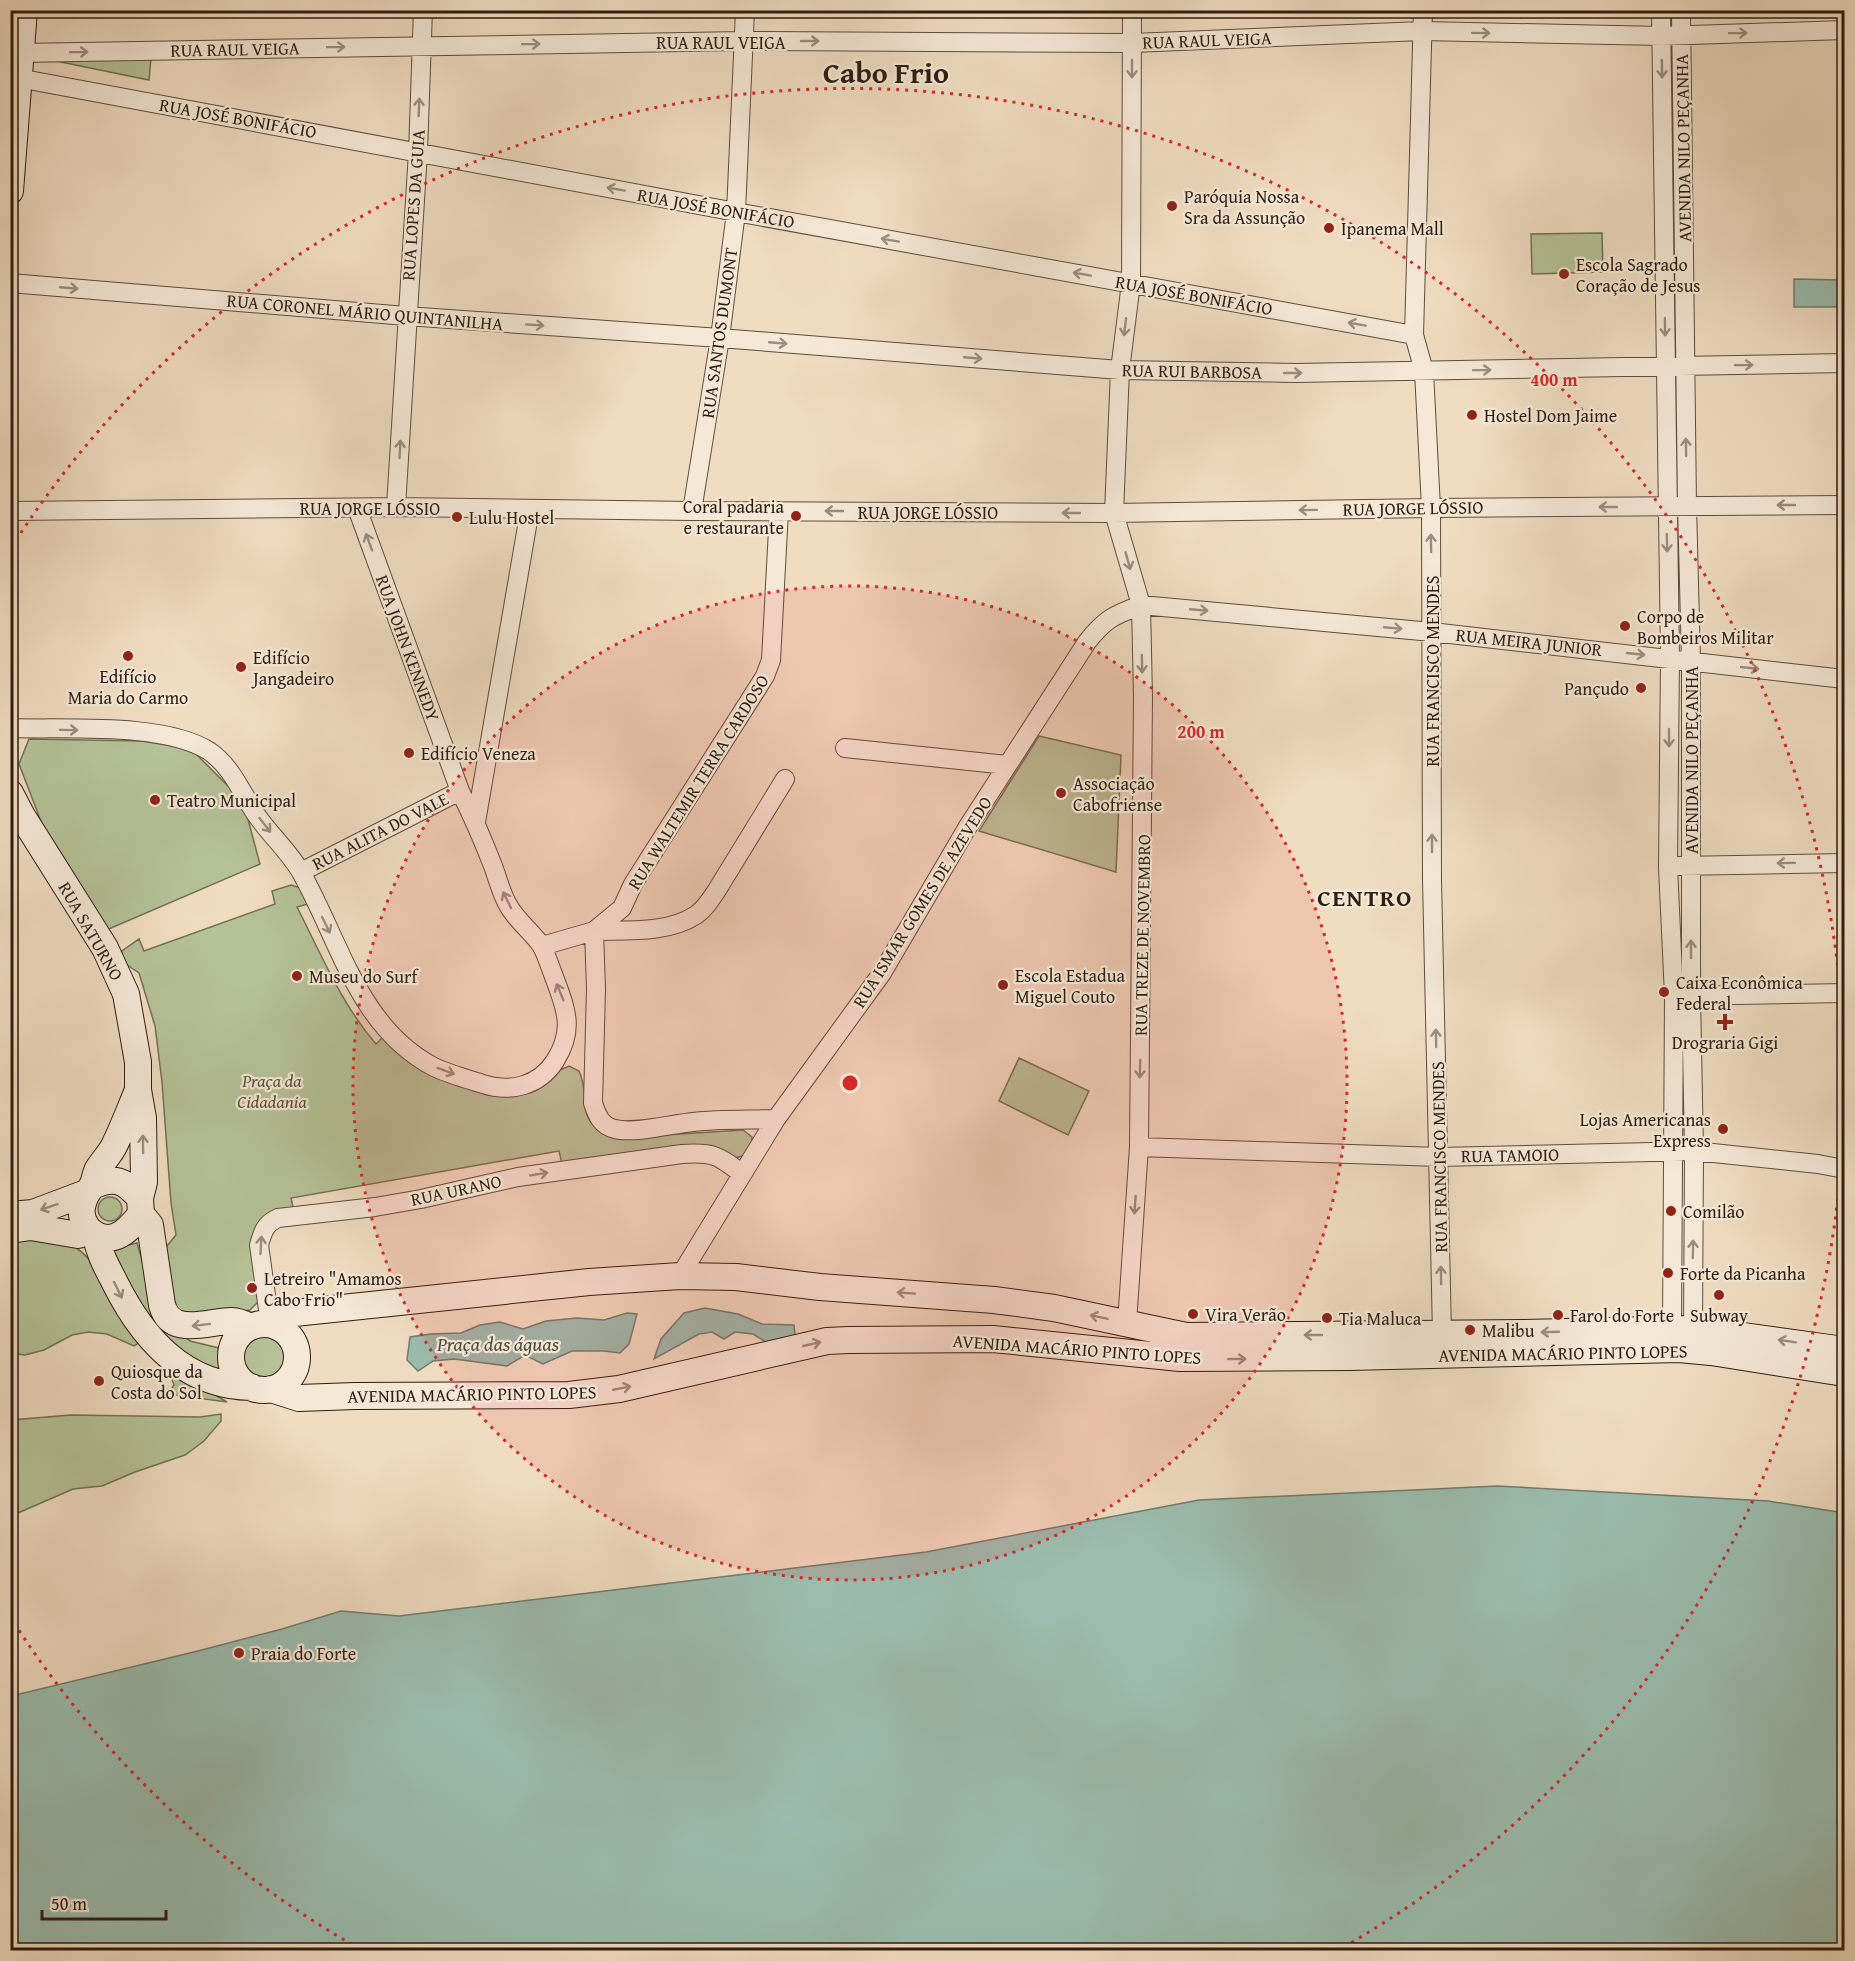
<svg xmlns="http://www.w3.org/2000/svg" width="1855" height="1961" font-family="'Gentium Book Plus',serif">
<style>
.green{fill:#b5c297;stroke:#727054;stroke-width:1.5}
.water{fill:#9bbcae;stroke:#6f7c6f;stroke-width:1.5}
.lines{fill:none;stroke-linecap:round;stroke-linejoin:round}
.street-casing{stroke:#5e4d3d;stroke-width:20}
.secondary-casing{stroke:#2e1d11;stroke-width:28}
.street{stroke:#f5e8d7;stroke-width:18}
.secondary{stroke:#f5e8d7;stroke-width:26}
.oneway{stroke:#9b8d7e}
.ring{fill:none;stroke:#d62828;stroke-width:3;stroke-dasharray:3 6}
.poi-dot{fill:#8f2418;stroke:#f5e8d7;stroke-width:2}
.labels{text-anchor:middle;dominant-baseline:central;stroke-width:4.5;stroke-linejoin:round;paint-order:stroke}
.street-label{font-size:18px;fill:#2e1d11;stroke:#f5e8d7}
.poi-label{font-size:18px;fill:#2e1d11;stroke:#f5e8d7;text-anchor:start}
.park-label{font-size:18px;font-style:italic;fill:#564f39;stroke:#f5e8d7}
.water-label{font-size:20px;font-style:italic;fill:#4f4d40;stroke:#f5e8d7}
.district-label{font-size:24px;font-weight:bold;letter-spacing:1.5px;fill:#2e1d11;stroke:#f5e8d7}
.town-label{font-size:30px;font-weight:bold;fill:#2e1d11;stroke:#f5e8d7}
.centre{fill:#d62828;stroke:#f5e8d7;stroke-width:3}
.ring-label{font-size:18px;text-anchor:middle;font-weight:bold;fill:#d62828;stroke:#f5e8d7;stroke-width:4.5;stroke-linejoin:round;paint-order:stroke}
</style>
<rect width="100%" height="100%" fill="#f0dcc1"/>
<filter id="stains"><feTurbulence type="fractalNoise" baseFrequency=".00333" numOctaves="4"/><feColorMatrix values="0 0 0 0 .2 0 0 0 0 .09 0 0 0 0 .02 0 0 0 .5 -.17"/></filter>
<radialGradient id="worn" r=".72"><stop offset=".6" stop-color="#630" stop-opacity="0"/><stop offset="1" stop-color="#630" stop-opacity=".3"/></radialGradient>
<!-- green -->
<path class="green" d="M 151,58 L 149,80 L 56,61 Z
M 1602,233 L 1603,272 L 1532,274 L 1531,234 Z
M 1039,736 L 1121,755 L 1116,872 L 979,831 Z
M 29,739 L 142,741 L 191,749 L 243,801 L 260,864 L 104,931 L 49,842 L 19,764 Z
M 291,885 L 301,888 L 308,904 L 297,907 C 321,954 342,1005 376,1044 L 384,1036 L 444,1079 L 547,1081 L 560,1070 L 569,1066 L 579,1071 C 593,1100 570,1121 616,1138 L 743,1130 L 752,1137 L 751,1148 L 743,1156 L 734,1158 L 562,1164 L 559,1151 L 291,1198 L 294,1211 L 264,1218 L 258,1302 L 250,1310 L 189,1320 L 176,1316 L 162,1256 L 167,1246 L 176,1235 L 171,1203 L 162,1082 L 155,1026 L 139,973 L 121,961 L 122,951 L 139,939 L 144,951 L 275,904 L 272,891 Z
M 1019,1058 L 1089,1091 L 1068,1135 L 999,1101 Z
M98 1209a12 12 0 1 1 24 0a12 12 0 1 1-24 0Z
M 31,1236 C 42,1238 57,1237 67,1242 C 98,1257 124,1311 142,1341 L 134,1346 L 107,1334 L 88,1332 L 72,1335 L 44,1350 L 25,1355 L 11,1353 L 10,1239 Z
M 137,1243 L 158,1315 L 190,1341 L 219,1348 L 228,1364 L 229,1377 L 195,1366 L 153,1326 L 106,1250 Z
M243 1355a22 22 0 1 1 44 0a22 22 0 1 1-44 0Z
M 167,1366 L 227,1402 L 168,1394 L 174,1385 Z
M 221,1414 L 221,1421 L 204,1441 L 185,1455 L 135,1472 L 102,1486 L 73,1489 L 11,1516 L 11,1420 L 71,1415 L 200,1417 Z"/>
<!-- water -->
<path class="water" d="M 1794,279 L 1843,280 L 1843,307 L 1794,307 Z
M 705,1308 L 738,1314 L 762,1324 L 794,1325 L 795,1335 L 766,1342 L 753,1334 L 735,1332 L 724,1339 L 712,1332 L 699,1334 L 654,1359 L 661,1339 L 684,1313 Z
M 627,1313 L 637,1314 L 629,1344 L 620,1353 L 604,1351 L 572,1351 L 543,1364 L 525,1355 L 507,1366 L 454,1359 L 433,1361 L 418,1371 L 407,1360 L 410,1337 L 431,1334 L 461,1333 L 480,1325 L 500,1322 L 523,1329 L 546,1321 L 577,1318 L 604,1320 Z
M 1497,1486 L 1768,1501 L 1844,1513 L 1844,1950 L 11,1950 L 11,1696 L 198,1651 L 282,1629 L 341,1611 L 399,1616 L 926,1552 L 1199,1500 Z"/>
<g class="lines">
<defs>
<path id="street" d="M 1423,10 L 1414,335 L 1424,371 L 1431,508 L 1432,880 L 1442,1334
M 1661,10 L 1670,658 L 1668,867 L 1674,996 L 1672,1328
M 1681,10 L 1687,505 L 1691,661 L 1691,995 L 1694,1151 L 1693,1329
M 20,53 L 744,41 L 1132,43 L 1422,31 L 1662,36 L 1844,30
M 18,78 L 736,212 L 1414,335
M 10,283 L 406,316 L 720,338 L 1120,370 L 1296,373 L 1844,363
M 396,507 L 418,152 L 423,10
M 10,511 L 396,507 L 692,511 L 1114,513 L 1431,508 L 1844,505
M 692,511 L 720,338 L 736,212 L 745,10
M 10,728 C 65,730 163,722 209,751 C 231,766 241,791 255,813 C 269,834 290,852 302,874 C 340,942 359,1028 434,1067 C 449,1074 467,1079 483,1084 C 510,1093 539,1086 555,1061 C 576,1028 565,1007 553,974 C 549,964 546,953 541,945 C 531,931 516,920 508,905 C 501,893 498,879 493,866 C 483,840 472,815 460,791 L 357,508
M 845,748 L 1007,765
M 476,822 L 530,509
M 1678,866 L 1844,863
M 301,872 L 460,791
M 542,946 L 594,931 L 622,908 L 633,884 L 765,676 L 771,660 L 779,511
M 1678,996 L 1844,993
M 776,1119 C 749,1120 720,1119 693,1122 C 673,1124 634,1134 615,1129 C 601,1126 597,1115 593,1103 L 596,989 L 594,931 C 626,930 667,934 696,915 C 705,909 711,899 717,890 L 785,779
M 1139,1147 L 1439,1157 L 1694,1151 L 1818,1164 L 1844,1169
M 680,1276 L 776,1119 L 882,973 L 967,828 L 1087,642 C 1105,619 1114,615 1141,605 L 1432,632 L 1844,679
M 1127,1323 L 1139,1147 L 1143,697 L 1141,605 L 1114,513 L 1120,370 L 1131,283 L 1132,10
M 270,1324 L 259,1245 C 263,1231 265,1224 278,1218 L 375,1207 L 421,1199 L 518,1177 L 682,1154 C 713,1152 718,1155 742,1174"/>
<path id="secondary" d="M 10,191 L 24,10
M 10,793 L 22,816 L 105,948 L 126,994 L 138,1062 L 138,1090 L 143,1118 L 144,1182 L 140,1198
M 138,1090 C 130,1109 123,1128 114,1146 C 110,1154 103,1161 98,1169 C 95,1174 95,1181 92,1186 C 87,1193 84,1197 82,1207 C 79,1226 98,1244 117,1236 C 127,1232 134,1223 141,1214
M 92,1186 C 115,1176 124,1180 140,1198 L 141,1214 L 150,1225 L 162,1305 C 171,1338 208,1321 232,1321 C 239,1321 244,1324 250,1327
M 10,1215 L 33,1213 L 86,1193
M 10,1230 L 31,1227 L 78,1235 L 90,1231
M 96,1236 C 99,1254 107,1267 115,1283 C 143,1339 184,1386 251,1387
M231 1357a33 33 0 1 1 66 0a33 33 0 1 1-66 0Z
M 270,1324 L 285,1314 L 589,1282 L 680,1276 L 736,1277 L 820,1287 L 994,1300 L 1054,1308 L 1186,1336 L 1524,1333 L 1693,1329 L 1844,1350
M 271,1389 L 299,1398 L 355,1396 L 569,1395 L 619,1389 L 827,1341 L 849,1340 L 993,1339 L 1180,1358 L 1349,1357 L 1679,1349 L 1711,1352 L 1844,1373"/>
</defs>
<!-- street casing -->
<use href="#street" class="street-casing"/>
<!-- secondary casing -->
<use href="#secondary" class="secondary-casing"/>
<!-- street -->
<use href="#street" class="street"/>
<!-- secondary -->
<use href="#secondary" class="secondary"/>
</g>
<!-- one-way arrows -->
<defs><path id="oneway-shaft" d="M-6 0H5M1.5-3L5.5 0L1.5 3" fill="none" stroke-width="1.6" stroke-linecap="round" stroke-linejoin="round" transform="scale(1.5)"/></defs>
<g class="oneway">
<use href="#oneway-shaft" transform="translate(1481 33) rotate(1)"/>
<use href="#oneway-shaft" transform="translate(1738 33) rotate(-1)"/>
<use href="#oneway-shaft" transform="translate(810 41)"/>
<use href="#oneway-shaft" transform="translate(531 44) rotate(-1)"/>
<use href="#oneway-shaft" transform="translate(336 47) rotate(-1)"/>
<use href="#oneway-shaft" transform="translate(79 52) rotate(-1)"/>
<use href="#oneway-shaft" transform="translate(1132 69) rotate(90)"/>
<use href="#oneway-shaft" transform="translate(1662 69) rotate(89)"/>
<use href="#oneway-shaft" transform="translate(419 107) rotate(-88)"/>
<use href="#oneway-shaft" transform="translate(616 189) rotate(-170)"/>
<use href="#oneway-shaft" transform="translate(890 240) rotate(-170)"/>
<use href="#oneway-shaft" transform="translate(1082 274) rotate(-170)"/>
<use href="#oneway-shaft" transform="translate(69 288) rotate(5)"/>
<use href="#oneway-shaft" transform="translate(1357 324) rotate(-170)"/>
<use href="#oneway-shaft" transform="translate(535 325) rotate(4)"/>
<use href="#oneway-shaft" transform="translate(1125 327) rotate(97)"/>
<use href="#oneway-shaft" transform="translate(1665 327) rotate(89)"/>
<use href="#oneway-shaft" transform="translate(778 343) rotate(5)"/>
<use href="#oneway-shaft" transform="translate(973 358) rotate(5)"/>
<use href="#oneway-shaft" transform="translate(1744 365) rotate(-1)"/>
<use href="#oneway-shaft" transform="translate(1482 370) rotate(-1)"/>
<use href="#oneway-shaft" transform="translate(1293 373)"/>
<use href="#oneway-shaft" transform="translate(1686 447) rotate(-91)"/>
<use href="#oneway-shaft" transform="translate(400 449) rotate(-87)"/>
<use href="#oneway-shaft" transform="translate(1786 505) rotate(-180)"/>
<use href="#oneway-shaft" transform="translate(1608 507) rotate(180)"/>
<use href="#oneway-shaft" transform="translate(1308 510) rotate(179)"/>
<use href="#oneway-shaft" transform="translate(834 511) rotate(-180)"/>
<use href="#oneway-shaft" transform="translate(1071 513) rotate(-180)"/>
<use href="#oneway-shaft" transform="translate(369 542) rotate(-110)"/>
<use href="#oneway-shaft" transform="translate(1431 543) rotate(-91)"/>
<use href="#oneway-shaft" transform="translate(1667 543) rotate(89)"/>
<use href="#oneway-shaft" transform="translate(1128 561) rotate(74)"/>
<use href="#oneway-shaft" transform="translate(1199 610) rotate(5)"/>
<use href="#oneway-shaft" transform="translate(1393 628) rotate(5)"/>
<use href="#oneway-shaft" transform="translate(1636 654) rotate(6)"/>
<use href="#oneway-shaft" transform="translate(1142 664) rotate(89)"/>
<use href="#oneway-shaft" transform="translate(1750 668) rotate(6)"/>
<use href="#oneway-shaft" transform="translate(69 730) rotate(1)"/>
<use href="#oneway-shaft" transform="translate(1669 738) rotate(90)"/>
<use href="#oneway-shaft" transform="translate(265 825) rotate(52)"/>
<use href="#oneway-shaft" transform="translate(1432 843) rotate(-90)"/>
<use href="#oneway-shaft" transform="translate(1786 863) rotate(179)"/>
<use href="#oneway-shaft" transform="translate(507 900) rotate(-116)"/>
<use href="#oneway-shaft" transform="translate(326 925) rotate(64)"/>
<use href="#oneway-shaft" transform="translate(1691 949) rotate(-90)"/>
<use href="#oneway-shaft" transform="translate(560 992) rotate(-113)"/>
<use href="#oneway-shaft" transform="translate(1436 1038) rotate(-91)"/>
<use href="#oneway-shaft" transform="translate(1140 1069) rotate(91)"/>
<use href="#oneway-shaft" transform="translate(446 1071) rotate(20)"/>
<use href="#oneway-shaft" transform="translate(143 1144) rotate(-91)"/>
<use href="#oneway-shaft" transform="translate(539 1174) rotate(-9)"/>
<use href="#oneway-shaft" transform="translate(1135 1205) rotate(94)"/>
<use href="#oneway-shaft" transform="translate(49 1207) rotate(161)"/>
<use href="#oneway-shaft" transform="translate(261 1245) rotate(-87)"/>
<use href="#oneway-shaft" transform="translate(1693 1249) rotate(-89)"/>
<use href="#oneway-shaft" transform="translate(1441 1275) rotate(-91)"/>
<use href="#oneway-shaft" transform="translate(118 1290) rotate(64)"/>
<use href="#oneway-shaft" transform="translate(906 1293) rotate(-176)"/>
<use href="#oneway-shaft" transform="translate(1099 1317) rotate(-168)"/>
<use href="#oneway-shaft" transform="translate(201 1325) rotate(173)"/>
<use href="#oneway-shaft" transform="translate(1550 1332) rotate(178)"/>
<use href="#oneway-shaft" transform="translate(1313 1335) rotate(180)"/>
<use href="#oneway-shaft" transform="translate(1787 1341) rotate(-171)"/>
<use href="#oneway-shaft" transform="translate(812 1344) rotate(-13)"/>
<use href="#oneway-shaft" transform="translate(1237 1359)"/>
<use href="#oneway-shaft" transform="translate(622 1388) rotate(-11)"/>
</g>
<!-- distance rings -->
<circle cx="850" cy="1083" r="497" fill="#d62828" fill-opacity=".12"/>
<g class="ring">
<circle cx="850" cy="1083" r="497"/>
<path d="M1844 1118A995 995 0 0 1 1340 1949M360 1949A995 995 0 0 1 11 1618M11 548A995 995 0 0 1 1844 1048"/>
</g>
<!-- markers -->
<g class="poi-dot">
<circle cx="1172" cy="206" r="6"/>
<circle cx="1329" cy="228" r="6"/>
<circle cx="1564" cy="274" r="6"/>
<circle cx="1472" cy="415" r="6"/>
<circle cx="796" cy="516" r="6"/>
<circle cx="457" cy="517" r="6"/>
<circle cx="1625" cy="626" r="6"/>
<circle cx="128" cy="656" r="6"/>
<circle cx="241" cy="667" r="6"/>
<circle cx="1641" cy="688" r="6"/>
<circle cx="409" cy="753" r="6"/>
<circle cx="1061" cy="793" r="6"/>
<circle cx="155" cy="800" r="6"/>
<circle cx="297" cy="976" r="6"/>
<circle cx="1003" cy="985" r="6"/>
<circle cx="1664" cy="992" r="6"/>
<path d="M1722 1013h6v6h6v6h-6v6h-6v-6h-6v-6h6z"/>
<circle cx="1723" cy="1129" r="6"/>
<circle cx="1671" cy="1211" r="6"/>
<circle cx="1668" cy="1273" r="6"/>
<circle cx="252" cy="1288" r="6"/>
<circle cx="1719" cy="1295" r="6"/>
<circle cx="1193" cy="1314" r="6"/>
<circle cx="1558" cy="1315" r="6"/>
<circle cx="1327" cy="1318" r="6"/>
<circle cx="1470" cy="1330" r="6"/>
<circle cx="99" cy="1381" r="6"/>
<circle cx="239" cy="1653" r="6"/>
</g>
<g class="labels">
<!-- street labels -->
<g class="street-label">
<text transform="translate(1207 40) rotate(-2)">RUA RAUL VEIGA</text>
<text x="721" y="42">RUA RAUL VEIGA</text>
<text transform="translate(235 49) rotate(-1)">RUA RAUL VEIGA</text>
<text transform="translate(238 118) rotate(10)">RUA JOSÉ BONIFÁCIO</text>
<text transform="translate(1683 148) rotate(-91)">AVENIDA NILO PEÇANHA</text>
<text transform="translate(413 205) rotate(-86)">RUA LOPES DA GUIA</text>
<text transform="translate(716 208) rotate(10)">RUA JOSÉ BONIFÁCIO</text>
<text transform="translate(1194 295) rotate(10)">RUA JOSÉ BONIFÁCIO</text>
<text transform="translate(365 312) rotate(5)">RUA CORONEL MÁRIO QUINTANILHA</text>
<text transform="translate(719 333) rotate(-82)">RUA SANTOS DUMONT</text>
<text transform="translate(1192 371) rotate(1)">RUA RUI BARBOSA</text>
<text x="370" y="508">RUA JORGE LÓSSIO</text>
<text transform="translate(1413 508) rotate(-1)">RUA JORGE LÓSSIO</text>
<text x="928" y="512">RUA JORGE LÓSSIO</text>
<text transform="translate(1529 642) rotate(6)">RUA MEIRA JUNIOR</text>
<text transform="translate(408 648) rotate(70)">RUA JOHN KENNEDY</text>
<text transform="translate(1432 671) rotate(-90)">RUA FRANCISCO MENDES</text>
<text transform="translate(1691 760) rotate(-90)">AVENIDA NILO PEÇANHA</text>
<text transform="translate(698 782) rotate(-58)">RUA WALTEMIR TERRA CARDOSO</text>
<text transform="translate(380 831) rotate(-27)">RUA ALITA DO VALE</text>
<text transform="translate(922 902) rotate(-58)">RUA ISMAR GOMES DE AZEVEDO</text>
<text transform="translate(91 931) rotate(60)">RUA SATURNO</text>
<text transform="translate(1142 935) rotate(-89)">RUA TREZE DE NOVEMBRO</text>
<text transform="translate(1510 1155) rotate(-1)">RUA TAMOIO</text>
<text transform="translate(1439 1157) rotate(-91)">RUA FRANCISCO MENDES</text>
<text transform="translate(456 1190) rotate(-12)">RUA URANO</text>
<text transform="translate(1077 1349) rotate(4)">AVENIDA MACÁRIO PINTO LOPES</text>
<text transform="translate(1563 1353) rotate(-1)">AVENIDA MACÁRIO PINTO LOPES</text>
<text transform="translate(472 1394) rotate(-1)">AVENIDA MACÁRIO PINTO LOPES</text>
</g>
<!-- poi labels -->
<g class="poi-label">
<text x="1184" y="196">Paróquia Nossa<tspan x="1184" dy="21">Sra da Assunção</tspan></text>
<text x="1341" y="228">Ipanema Mall</text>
<text x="1576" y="264">Escola Sagrado<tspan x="1576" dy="21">Coração de Jesus</tspan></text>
<text x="1484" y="415">Hostel Dom Jaime</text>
<text x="784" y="506" text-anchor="end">Coral padaria<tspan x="784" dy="21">e restaurante</tspan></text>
<text x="469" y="517">Lulu Hostel</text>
<text x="1637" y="616">Corpo de<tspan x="1637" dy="21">Bombeiros Militar</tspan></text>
<text x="253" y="657">Edifício<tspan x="253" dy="21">Jangadeiro</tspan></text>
<text x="128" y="676" text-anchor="middle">Edifício<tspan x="128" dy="21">Maria do Carmo</tspan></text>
<text x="1629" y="688" text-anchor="end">Pançudo</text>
<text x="421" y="753">Edifício Veneza</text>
<text x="1073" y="783">Associação<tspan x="1073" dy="21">Cabofriense</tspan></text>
<text x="167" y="800">Teatro Municipal</text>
<text x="1015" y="975">Escola Estadua<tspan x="1015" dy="21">Miguel Couto</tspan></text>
<text x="309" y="976">Museu do Surf</text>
<text x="1676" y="982">Caixa Econômica<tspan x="1676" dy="21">Federal</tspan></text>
<text x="1725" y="1042" text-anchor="middle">Drograria Gigi</text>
<text x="1711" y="1119" text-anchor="end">Lojas Americanas<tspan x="1711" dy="21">Express</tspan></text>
<text x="1683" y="1211">Comilão</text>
<text x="1680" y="1273">Forte da Picanha</text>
<text x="264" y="1278">Letreiro "Amamos<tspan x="264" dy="21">Cabo Frio"</tspan></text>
<text x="1205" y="1314">Vira Verão</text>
<text x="1570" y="1315">Farol do Forte</text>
<text x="1719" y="1315" text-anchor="middle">Subway</text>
<text x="1339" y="1318">Tia Maluca</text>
<text x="1482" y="1330">Malibu</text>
<text x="111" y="1371">Quiosque da<tspan x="111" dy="21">Costa do Sol</tspan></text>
<text x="251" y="1653">Praia do Forte</text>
</g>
<!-- park labels -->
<g class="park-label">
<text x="272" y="1080">Praça da<tspan x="272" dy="21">Cidadania</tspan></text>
</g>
<!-- water labels -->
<g class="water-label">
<text x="498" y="1343">Praça das águas</text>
</g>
<!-- district labels -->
<g class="district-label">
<text x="1365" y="897">CENTRO</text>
</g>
<!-- town labels -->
<g class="town-label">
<text x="886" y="72">Cabo Frio</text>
</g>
</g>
<circle cx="850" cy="1083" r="9" class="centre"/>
<g class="ring-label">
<text x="1554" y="386">400 m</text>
<text x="1201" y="738">200 m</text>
</g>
<!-- margin -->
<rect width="1855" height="1961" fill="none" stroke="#f0dcc1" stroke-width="36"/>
<rect x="12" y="12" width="1831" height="1937" fill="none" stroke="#2e1d11" stroke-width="3"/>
<rect x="18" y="18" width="1819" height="1925" fill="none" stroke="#2e1d11" stroke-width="1.5"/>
<!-- scale -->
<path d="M42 1910v9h124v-9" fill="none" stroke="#2e1d11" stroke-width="3"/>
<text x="51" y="1910" font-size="18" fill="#2e1d11" stroke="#f5e8d7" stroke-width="4.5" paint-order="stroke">50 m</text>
<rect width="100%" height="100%" filter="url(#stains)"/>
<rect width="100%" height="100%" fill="url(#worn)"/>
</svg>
